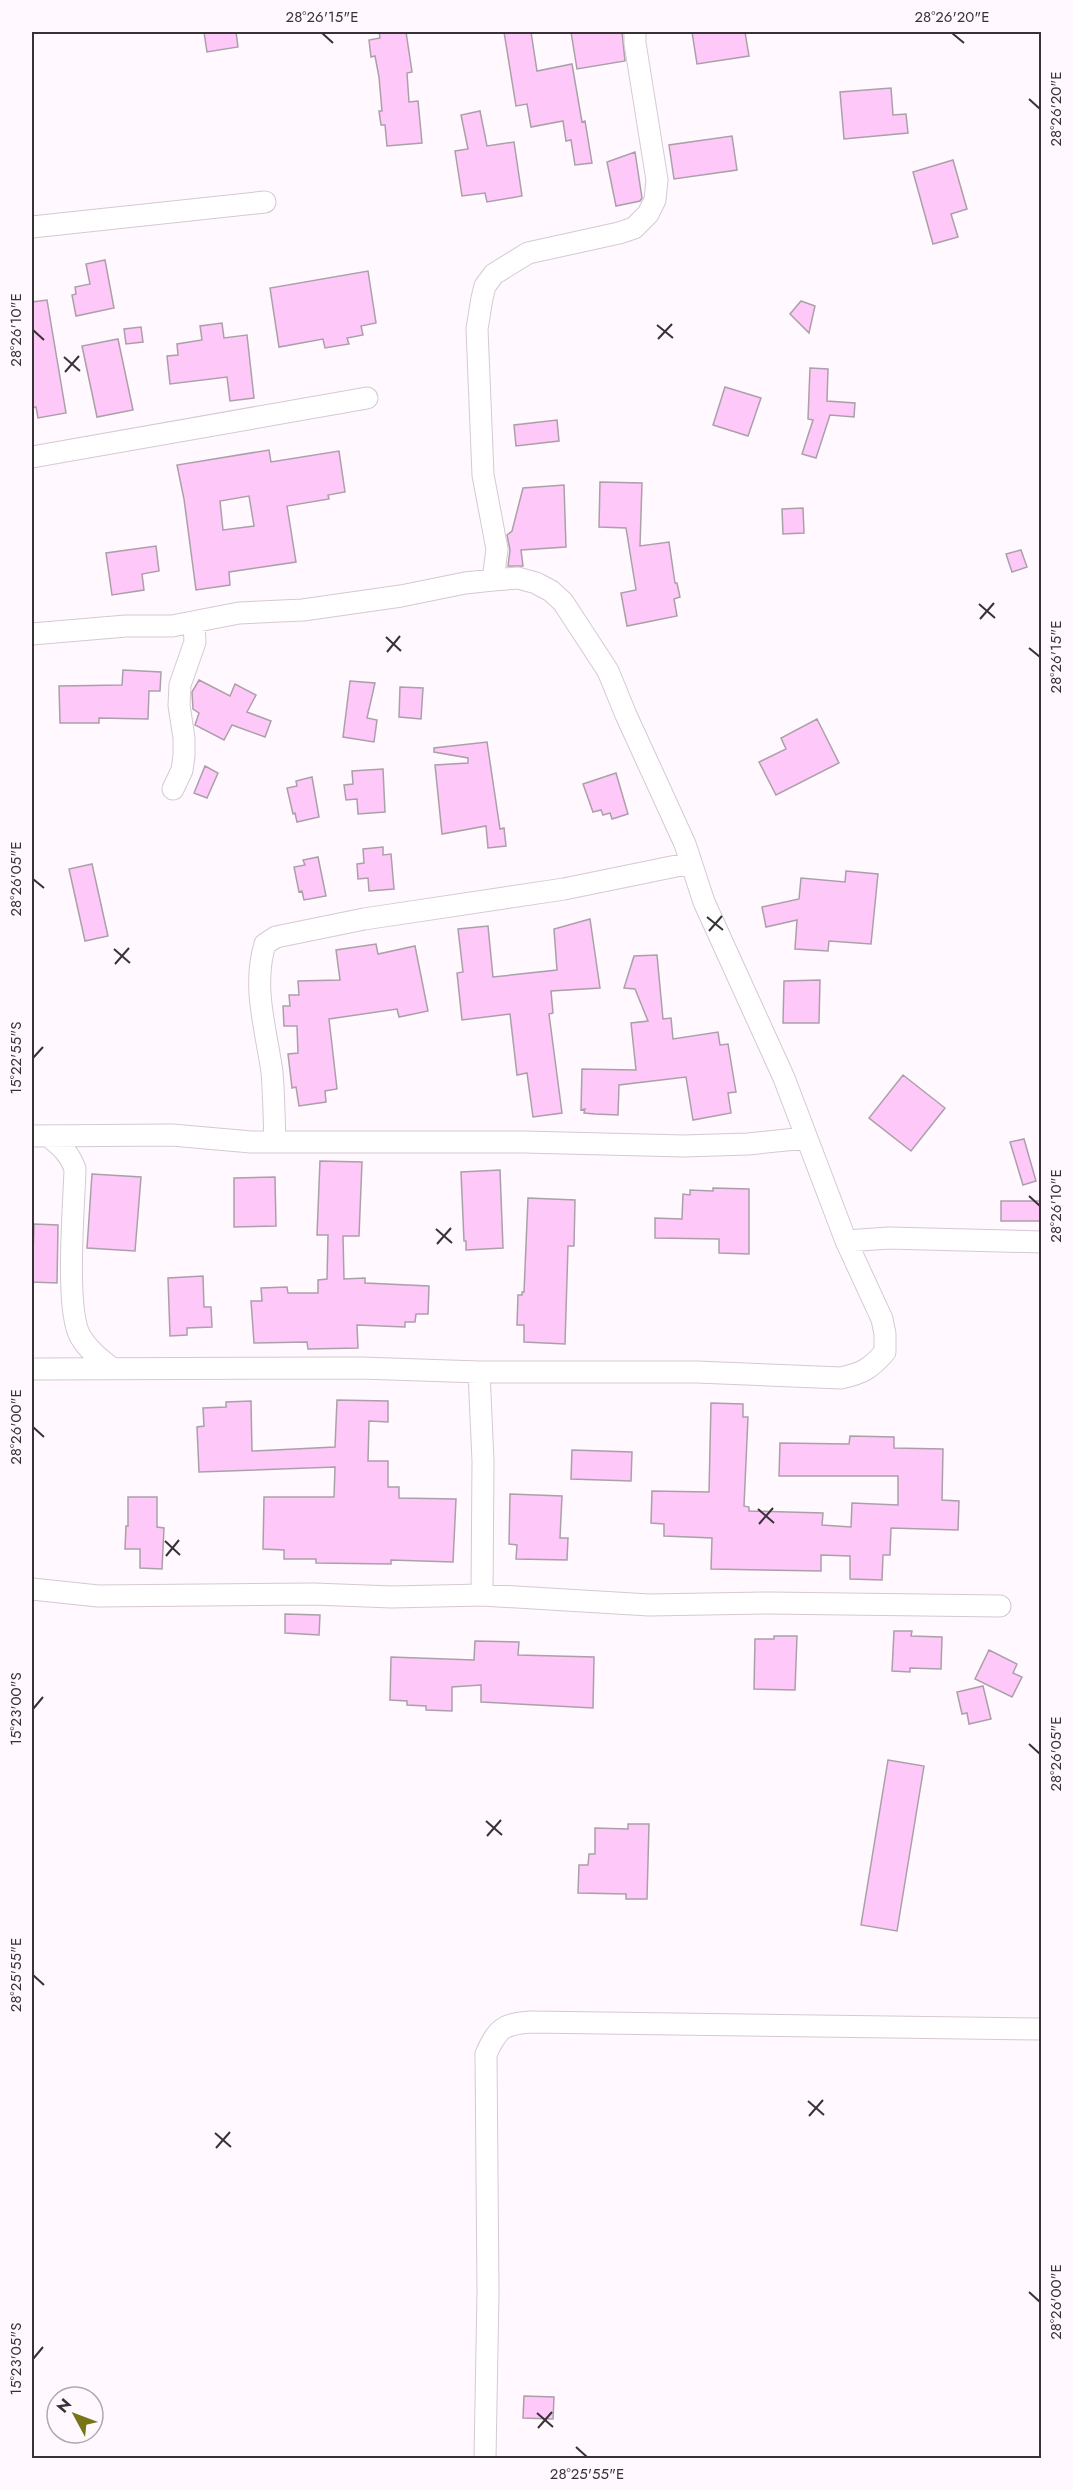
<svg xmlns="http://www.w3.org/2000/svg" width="1073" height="2490" font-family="Jost,sans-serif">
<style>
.building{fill:#fec8f8;stroke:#aba0aa;stroke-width:1.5;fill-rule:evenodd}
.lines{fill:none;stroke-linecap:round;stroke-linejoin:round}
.street-casing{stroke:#d5c9d3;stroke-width:23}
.street{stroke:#fff;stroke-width:21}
.ticks{fill:none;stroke:#373236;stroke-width:2}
.neatline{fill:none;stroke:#373236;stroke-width:2}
.ticks-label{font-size:15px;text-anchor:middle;fill:#373236}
</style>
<rect width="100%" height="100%" fill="#fff8fe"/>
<!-- building -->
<path class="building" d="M 204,32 L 236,32 L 238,47 L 207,52 Z
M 379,32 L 406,32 L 412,72 L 407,73 L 409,102 L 418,101 L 422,143 L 387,146 L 385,125 L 381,125 L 379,111 L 382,111 L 379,77 L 375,56 L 371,57 L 369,40 L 380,38 Z
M 504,32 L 531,32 L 537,71 L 572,64 L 582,122 L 585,121 L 592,163 L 575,165 L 571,140 L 566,141 L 563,121 L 531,127 L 527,104 L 516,106 Z
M 571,32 L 622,32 L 625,61 L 577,69 Z
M 692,32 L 745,32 L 749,56 L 697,64 Z
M 891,88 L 893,115 L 906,114 L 908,133 L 844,139 L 840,92 Z
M 480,111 L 487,146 L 514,142 L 522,196 L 487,202 L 485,193 L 462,196 L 455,151 L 468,149 L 461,115 Z
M 732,136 L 737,170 L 674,179 L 669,145 Z
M 635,152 L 642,198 L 640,201 L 616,206 L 607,162 Z
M 953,160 L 967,209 L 951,214 L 958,237 L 933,244 L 913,172 Z
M 105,260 L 114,308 L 76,316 L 72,295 L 76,294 L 75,287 L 90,284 L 86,264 Z
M 368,271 L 376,323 L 361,326 L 363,335 L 347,338 L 349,344 L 325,348 L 323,339 L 279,347 L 270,288 Z
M 47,300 L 66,413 L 38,418 L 36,407 L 32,408 L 32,302 Z
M 801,301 L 815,306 L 809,333 L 790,314 Z
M 222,323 L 224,338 L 247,335 L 254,398 L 230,401 L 227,377 L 170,384 L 167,356 L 178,355 L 177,344 L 202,340 L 200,326 Z
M 141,327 L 143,342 L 126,344 L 124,329 Z
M 118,339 L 133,410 L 97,417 L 82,346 Z
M 810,368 L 828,369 L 827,401 L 855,403 L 854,417 L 830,415 L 816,458 L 802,454 L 813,420 L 808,419 Z
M 725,387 L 761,398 L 748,436 L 713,425 Z
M 557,420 L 559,441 L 516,446 L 514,425 Z
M 269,450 L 271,462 L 339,451 L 345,492 L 328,495 L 329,499 L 287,506 L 296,562 L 229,572 L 230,585 L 196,590 L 184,499 L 177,465 ZM 249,496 L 254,526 L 223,530 L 220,501 Z
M 600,482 L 642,483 L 640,546 L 669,542 L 675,583 L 677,583 L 680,597 L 674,599 L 677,616 L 627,626 L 621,593 L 636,590 L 626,528 L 599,527 Z
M 564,485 L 566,547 L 521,550 L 523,566 L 508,566 L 510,550 L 507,535 L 512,531 L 523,488 Z
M 803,508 L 804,533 L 783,534 L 782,509 Z
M 156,546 L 159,571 L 142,574 L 144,590 L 112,595 L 106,553 Z
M 1021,550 L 1027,567 L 1012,572 L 1006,554 Z
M 123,670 L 161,672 L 160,691 L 149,691 L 148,719 L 99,718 L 99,723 L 60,723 L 59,686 L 122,685 Z
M 199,680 L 230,696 L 235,684 L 256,695 L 247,712 L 271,721 L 265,737 L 232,725 L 224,740 L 195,725 L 199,713 L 193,709 L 192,692 Z
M 350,681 L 375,683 L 367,718 L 377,720 L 374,742 L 343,737 Z
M 400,687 L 423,688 L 421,719 L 399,717 Z
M 817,719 L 839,763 L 776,795 L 759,762 L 786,749 L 781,738 Z
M 487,742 L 500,829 L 504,828 L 506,846 L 488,848 L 486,826 L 442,834 L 435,765 L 468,763 L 468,758 L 434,752 L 434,748 Z
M 205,766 L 218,773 L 207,798 L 194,793 Z
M 383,769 L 385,812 L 358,814 L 357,799 L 346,800 L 344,785 L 353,784 L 352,771 Z
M 616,773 L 628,814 L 612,819 L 610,813 L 603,815 L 601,810 L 593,812 L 583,784 Z
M 312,777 L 319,817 L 297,822 L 295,813 L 293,814 L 287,788 L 297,786 L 296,781 Z
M 383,847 L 383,855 L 391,854 L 394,889 L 369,891 L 368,878 L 358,879 L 357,864 L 364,863 L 363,849 Z
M 318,857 L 326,896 L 304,900 L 302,891 L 299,892 L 294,867 L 305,865 L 303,860 Z
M 92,864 L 108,936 L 85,941 L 69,869 Z
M 846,871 L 878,874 L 871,944 L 829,941 L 828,951 L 795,949 L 797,920 L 766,927 L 762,907 L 799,899 L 801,878 L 845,882 Z
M 590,919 L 600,988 L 551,991 L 553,1013 L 549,1014 L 562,1113 L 533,1117 L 527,1073 L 517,1075 L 510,1014 L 462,1020 L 457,973 L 463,972 L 458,929 L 488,926 L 493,977 L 557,970 L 554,929 Z
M 376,944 L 378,954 L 415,946 L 428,1011 L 399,1017 L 397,1009 L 329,1019 L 337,1089 L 325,1091 L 326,1102 L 299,1106 L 296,1087 L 292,1088 L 288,1054 L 298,1053 L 297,1026 L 284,1026 L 283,1006 L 290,1006 L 289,995 L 299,995 L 298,981 L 340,980 L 336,950 Z
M 657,955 L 663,1019 L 671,1018 L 673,1039 L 718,1032 L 720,1045 L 728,1044 L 736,1092 L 728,1093 L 731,1113 L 693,1120 L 686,1077 L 619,1085 L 618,1115 L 595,1114 L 584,1113 L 585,1109 L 581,1110 L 582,1069 L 636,1070 L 631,1023 L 648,1021 L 635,989 L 624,988 L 634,956 Z
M 820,980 L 819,1023 L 783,1023 L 784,981 Z
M 903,1075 L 945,1108 L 911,1151 L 869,1118 Z
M 1024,1139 L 1036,1181 L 1023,1185 L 1010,1142 Z
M 320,1161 L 362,1162 L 359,1236 L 343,1236 L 344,1279 L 365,1278 L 365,1283 L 429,1286 L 428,1314 L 416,1314 L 415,1322 L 405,1322 L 405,1327 L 357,1325 L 358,1348 L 308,1349 L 307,1342 L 254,1343 L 251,1301 L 262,1301 L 261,1288 L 287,1287 L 288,1293 L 318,1293 L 318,1280 L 327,1279 L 328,1235 L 317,1235 Z
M 500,1170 L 503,1248 L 466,1250 L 466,1241 L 464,1241 L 461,1172 Z
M 92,1174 L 141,1177 L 135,1251 L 87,1248 Z
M 275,1177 L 276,1226 L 234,1227 L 234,1178 Z
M 713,1188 L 749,1189 L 749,1254 L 719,1253 L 719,1239 L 655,1238 L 655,1218 L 682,1219 L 683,1194 L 690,1195 L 690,1190 L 713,1191 Z
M 528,1198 L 575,1200 L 574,1246 L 568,1246 L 565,1344 L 524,1342 L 524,1325 L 517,1325 L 518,1295 L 522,1295 L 522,1292 L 524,1292 Z
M 1001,1201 L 1041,1201 L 1041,1221 L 1001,1221 Z
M 34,1224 L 58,1225 L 57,1283 L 32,1282 Z
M 203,1276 L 204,1307 L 211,1307 L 212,1327 L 187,1328 L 187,1335 L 170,1336 L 168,1278 Z
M 337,1400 L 388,1401 L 388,1422 L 369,1421 L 368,1461 L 388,1461 L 388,1487 L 399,1487 L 399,1498 L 456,1499 L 453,1562 L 391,1560 L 391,1564 L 316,1563 L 316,1559 L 284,1559 L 284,1550 L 263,1549 L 264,1497 L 334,1497 L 335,1467 L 199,1472 L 197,1427 L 204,1426 L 203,1408 L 226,1407 L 226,1402 L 251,1401 L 252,1451 L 335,1447 Z
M 711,1403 L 743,1404 L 743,1417 L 748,1417 L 744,1506 L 749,1507 L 749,1511 L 823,1513 L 822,1525 L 851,1527 L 852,1503 L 898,1505 L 898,1476 L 779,1476 L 780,1443 L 849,1444 L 850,1436 L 894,1437 L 894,1448 L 943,1449 L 942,1500 L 959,1501 L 958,1530 L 891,1528 L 890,1555 L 883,1555 L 882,1580 L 850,1579 L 850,1556 L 821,1555 L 821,1571 L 711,1569 L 712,1538 L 664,1536 L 664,1524 L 651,1523 L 652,1491 L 709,1492 Z
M 572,1450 L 632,1452 L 631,1481 L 571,1479 Z
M 510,1494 L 562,1496 L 560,1538 L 568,1538 L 567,1560 L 516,1559 L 517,1545 L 509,1544 Z
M 128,1497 L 157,1497 L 157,1527 L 164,1528 L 162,1569 L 140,1568 L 140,1549 L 125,1549 L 126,1526 L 128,1526 Z
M 285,1614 L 320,1615 L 319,1635 L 285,1633 Z
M 894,1631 L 912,1631 L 911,1636 L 942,1637 L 941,1669 L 910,1668 L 910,1672 L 892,1671 Z
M 774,1636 L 797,1636 L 795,1690 L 754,1689 L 755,1639 L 774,1639 Z
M 475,1641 L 519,1642 L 518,1655 L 594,1657 L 593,1708 L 481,1702 L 481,1685 L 452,1687 L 452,1711 L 426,1710 L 426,1706 L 407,1705 L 407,1701 L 390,1700 L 391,1657 L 474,1660 Z
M 989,1650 L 1017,1664 L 1013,1673 L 1022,1677 L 1012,1697 L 975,1679 Z
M 983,1686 L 991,1719 L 969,1724 L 967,1713 L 962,1714 L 957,1692 Z
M 888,1760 L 924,1766 L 897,1931 L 861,1925 Z
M 628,1824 L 649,1824 L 647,1899 L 626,1899 L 626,1894 L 578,1893 L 579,1865 L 588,1865 L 589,1854 L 595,1854 L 595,1828 L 628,1829 Z
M 524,2396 L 554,2397 L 553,2419 L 523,2418 Z"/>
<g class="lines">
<defs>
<path id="street" d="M 32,227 L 265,202
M 32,457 L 367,398
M 493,580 L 497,549 L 483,475 L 477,329 L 482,298 L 485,286 L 494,274 L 528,253 L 619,233 L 634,228 L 648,214 L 655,200 L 657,180 L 635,43 L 635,32
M 32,634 L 126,626 L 172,626 L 239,613 L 303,610 L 401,596 L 465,583 L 493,580 L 518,578 L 536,583 L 551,591 L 563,602 L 608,671 L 626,715 L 685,844 L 704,902 L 784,1078 L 846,1241 L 882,1319 L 885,1334 L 885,1352 C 870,1369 863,1373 841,1378 L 697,1372 L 479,1372 L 361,1368 L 32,1369
M 173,789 L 182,770 L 184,756 L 184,738 L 179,705 L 180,685 L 195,642 L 194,623
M 32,1136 L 172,1135 L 251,1142 L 525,1142 L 683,1146 L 748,1144 L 806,1138
M 48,1136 C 61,1146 70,1154 75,1169 C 74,1205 65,1308 80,1336 C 88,1350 100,1359 113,1369
M 275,1141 C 274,1118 274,1095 272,1072 C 266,1029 252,987 265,944 L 276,937 L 364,919 L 564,889 L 691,863
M 846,1241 L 889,1238 L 1042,1242
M 479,1372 L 483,1461 L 482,1595
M 32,1589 L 98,1596 L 314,1594 L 392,1597 L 482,1595 L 649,1605 L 769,1603 L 1000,1606
M 485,2458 L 488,2292 L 486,2054 C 498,2028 503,2024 531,2022 L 1042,2029"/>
</defs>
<!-- street casing -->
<use href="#street" class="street-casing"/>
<!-- street -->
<use href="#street" class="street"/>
</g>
<!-- ticks -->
<path class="ticks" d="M 322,33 L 333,43M 952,33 L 964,43M 1029,99 L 1040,109M 657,325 L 673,338M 33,330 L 44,340M 658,339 L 672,324M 64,357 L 80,371M 65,372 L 79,356M 979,604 L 995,618M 980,619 L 994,603M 386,637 L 401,651M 1029,648 L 1040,657M 387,652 L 400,636M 33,879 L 44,888M 707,917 L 723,930M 709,931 L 722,916M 114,949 L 130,963M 115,964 L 129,948M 33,1058 L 43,1047M 1029,1196 L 1040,1206M 436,1229 L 452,1243M 437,1244 L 451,1228M 33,1427 L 44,1437M 758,1509 L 774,1523M 759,1524 L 773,1508M 165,1541 L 180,1555M 166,1556 L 179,1540M 33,1709 L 43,1697M 1029,1744 L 1040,1754M 486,1821 L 502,1835M 487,1836 L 501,1820M 33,1975 L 44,1985M 808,2101 L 824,2115M 809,2116 L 823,2100M 215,2133 L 231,2147M 216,2148 L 230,2132M 1029,2292 L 1040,2302M 33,2359 L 43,2347M 537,2413 L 553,2427M 538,2428 L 552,2412M 576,2447 L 587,2457"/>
<!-- border -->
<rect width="1073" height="2490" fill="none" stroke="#fff8fe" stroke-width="66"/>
<!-- north arrow -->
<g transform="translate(75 2415) rotate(311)"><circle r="28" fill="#fff8fe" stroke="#afa9ae" stroke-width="1.5"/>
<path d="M0-4.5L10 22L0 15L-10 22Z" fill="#787418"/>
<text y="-9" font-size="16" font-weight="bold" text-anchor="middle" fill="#373236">N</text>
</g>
<rect x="33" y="33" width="1007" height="2424" class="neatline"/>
<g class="ticks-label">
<text x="322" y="22">28°26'15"E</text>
<text x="952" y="22">28°26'20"E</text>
<text transform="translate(1056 109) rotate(-90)" y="5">28°26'20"E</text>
<text transform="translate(16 330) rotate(-90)" y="5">28°26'10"E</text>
<text transform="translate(1056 657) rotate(-90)" y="5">28°26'15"E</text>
<text transform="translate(16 879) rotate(-90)" y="5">28°26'05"E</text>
<text transform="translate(16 1058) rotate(-90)" y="5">15°22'55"S</text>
<text transform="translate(1056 1206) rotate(-90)" y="5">28°26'10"E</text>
<text transform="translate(16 1427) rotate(-90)" y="5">28°26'00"E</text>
<text transform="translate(16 1709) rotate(-90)" y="5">15°23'00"S</text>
<text transform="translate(1056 1754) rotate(-90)" y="5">28°26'05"E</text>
<text transform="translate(16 1975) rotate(-90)" y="5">28°25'55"E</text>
<text transform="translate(1056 2302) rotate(-90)" y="5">28°26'00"E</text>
<text transform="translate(16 2359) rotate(-90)" y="5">15°23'05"S</text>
<text x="587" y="2479">28°25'55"E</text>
</g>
</svg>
